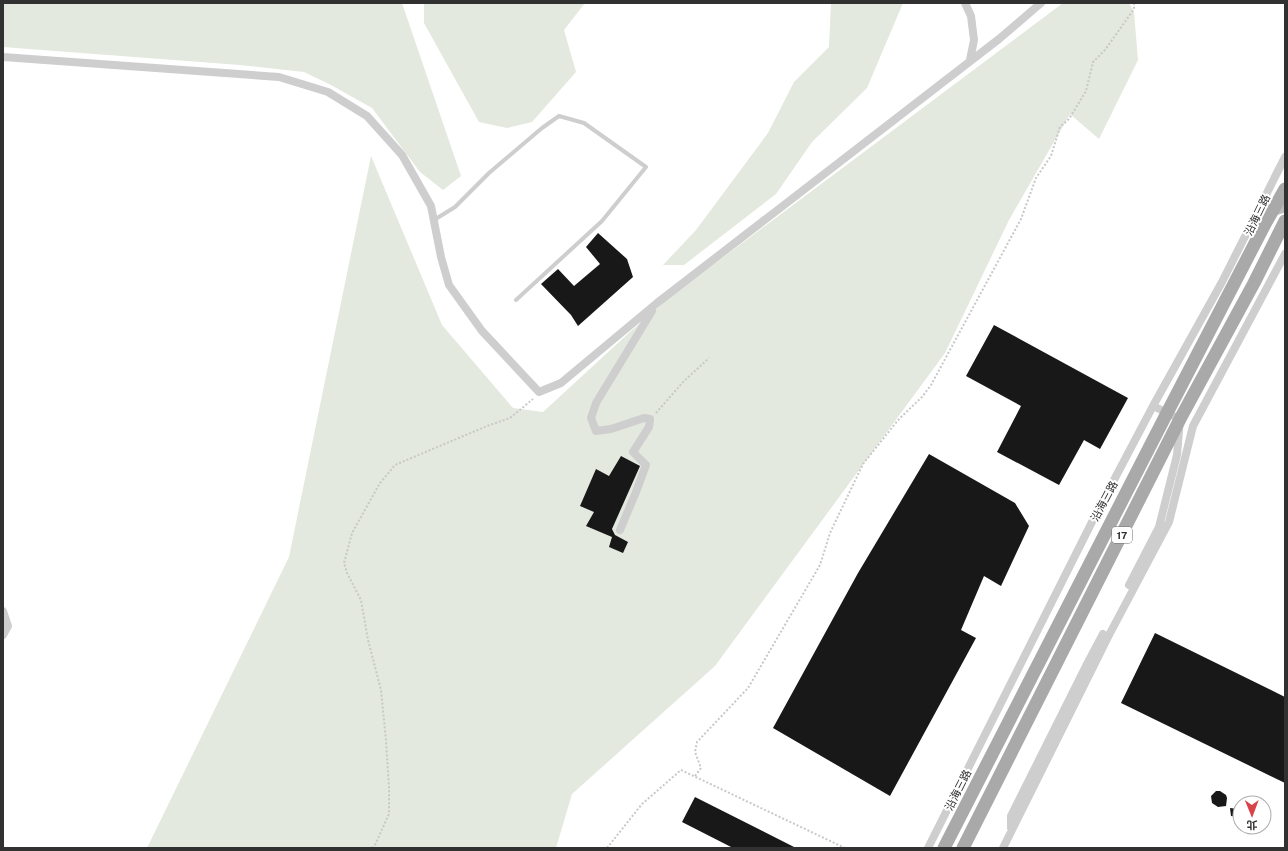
<svg xmlns="http://www.w3.org/2000/svg" width="1288" height="851" font-family="'Public Sans','Noto Sans TC',sans-serif">
<style>
.green{fill:#e3e9de}
.building{fill:#181818}
.lines{fill:none;stroke-linecap:round;stroke-linejoin:round}
.path{stroke:#c8c8c8;stroke-width:2;stroke-dasharray:2 2;stroke-linecap:butt}
.lane{stroke:#cecece;stroke-width:4}
.street{stroke:#cecece;stroke-width:8}
.secondary{stroke:#bbb;stroke-width:12}
.primary{stroke:#a9a9a9;stroke-width:13}
.labels{text-anchor:middle;dominant-baseline:central;stroke-width:4;stroke-linejoin:round;paint-order:stroke}
.shield{fill:#fff;stroke:#6f6f6f;stroke-width:1}
.shield-label{font-size:10px;font-weight:bold;fill:#313131}
.street-label{font-size:11px;fill:#313131;stroke:#fff}
</style>
<rect width="100%" height="100%" fill="#fff"/>
<!-- green -->
<path class="green" d="M 3,3 L 402,3 L 461,176 L 443,190 L 420,172 L 372,108 L 331,85 L 304,72 L 240,65 L 3,47 Z
M 424,3 L 585,3 L 564,30 L 576,72 L 532,122 L 507,128 L 479,122 L 424,23 Z
M 831,3 L 903,3 L 867,88 L 812,142 L 776,194 L 684,265 L 663,265 L 696,230 L 768,133 L 794,82 L 829,47 Z
M 1063,3 L 1129,3 L 1134,12 L 1138,60 L 1099,139 L 1070,114 L 1009,220 L 945,353 L 715,666 L 572,794 L 556,848 L 147,848 L 289,557 L 371,156 L 442,325 L 513,408 L 543,412 L 631,331 L 670,297 Z"/>
<!-- building -->
<path class="building" d="M 598,233 L 627,259 L 633,277 L 578,326 L 571,315 L 541,284 L 558,269 L 574,286 L 600,264 L 586,247 Z
M 994,325 L 1128,398 L 1100,449 L 1084,440 L 1059,485 L 997,452 L 1021,406 L 966,376 Z
M 929,454 L 1015,503 L 1029,526 L 1001,586 L 984,576 L 961,630 L 976,638 L 890,796 L 773,728 L 858,573 Z
M 621,456 L 640,466 L 612,529 L 615,535 L 628,542 L 623,553 L 609,547 L 612,537 L 586,526 L 594,512 L 580,506 L 596,469 L 609,476 Z
M 1155,633 L 1285,697 L 1285,783 L 1121,703 Z
M 1216,791 L 1220,791 L 1226,795 L 1227,798 L 1226,806 L 1218,807 L 1212,803 L 1211,796 Z
M 695,797 L 796,848 L 733,848 L 682,822 Z
M 1230,808 L 1238,809 L 1239,817 L 1231,816 Z"/>
<g class="lines">
<!-- path -->
<path class="path" d="M 656,413 L 684,381 L 709,358
M 695,776 L 701,768 L 695,752 L 697,742 L 748,688 L 820,565 L 830,533 L 863,464 L 899,419 L 922,397 L 931,385 L 1021,219 L 1036,178 L 1051,156 L 1060,127 L 1069,119 L 1086,91 L 1093,62 L 1105,50 L 1134,9 L 1134,3
M 372,848 L 375,845 L 389,814 L 389,787 L 386,740 L 381,690 L 368,640 L 361,600 L 347,573 L 344,563 L 352,533 L 380,483 L 395,465 L 487,426 L 510,418 L 533,399
M 607,848 L 642,804 L 681,770 L 845,848"/>
<!-- lane -->
<path class="lane" d="M 434,220 L 455,207 L 489,173 L 542,128 L 559,116 L 584,123 L 646,167 L 602,221 L 516,300"/>
<!-- street -->
<path class="street" d="M 965,3 L 971,16 L 974,40 L 970,60
M 3,57 L 279,77 L 328,92 L 367,116 L 402,155 L 431,206 L 441,257 L 449,285 L 482,331 L 539,392 L 561,383 L 657,303 L 999,39 L 1041,3
M 620,530 L 636,492 L 646,465 L 633,452 L 649,427 L 650,419 L 644,418 L 611,429 L 596,431 L 591,418 L 596,403 L 652,311
M 1129,585 L 1159,527 L 1177,455 L 1180,419 L 1153,406
M 3,611 L 8,626 L 3,635
M 1011,828 L 1011,816 L 1086,666 L 1103,634
M 928,848 L 1095,516 L 1153,406 L 1222,282 L 1285,157
M 1003,848 L 1108,637 L 1169,522 L 1193,426 L 1285,254"/>
<!-- secondary -->
<path class="secondary" d="M 1254,221 L 1273,210 L 1285,206"/>
<!-- primary -->
<path class="primary" d="M 944,848 L 1167,413 L 1265,224 L 1285,189
M 963,848 L 1180,419 L 1254,283 L 1285,221"/>
</g>
<g class="labels">
<!-- shield labels -->
<rect class="shield" x="1112" y="527" width="20" height="16" rx="3"/>
<g class="shield-label">
<text x="1122" y="535">17</text>
</g>
<!-- street labels -->
<g class="street-label">
<text transform="translate(1257 215) rotate(-64)">沿海三路</text>
<text transform="translate(1104 501) rotate(-62)">沿海三路</text>
<text transform="translate(958 790) rotate(-63)">沿海三路</text>
</g>
</g>
<!-- border -->
<rect width="1288" height="851" fill="none" stroke="#313131" stroke-width="8"/>
<!-- north arrow -->
<g transform="translate(1252 815) rotate(179)"><circle r="19" fill="#ffffff" stroke="#adadad"/>
<path d="M0-3L7 15L0 10L-7 15Z" fill="#d84349"/>
<text y="-6" font-size="11" font-weight="bold" text-anchor="middle" fill="#313131">北</text>
</g>
</svg>
